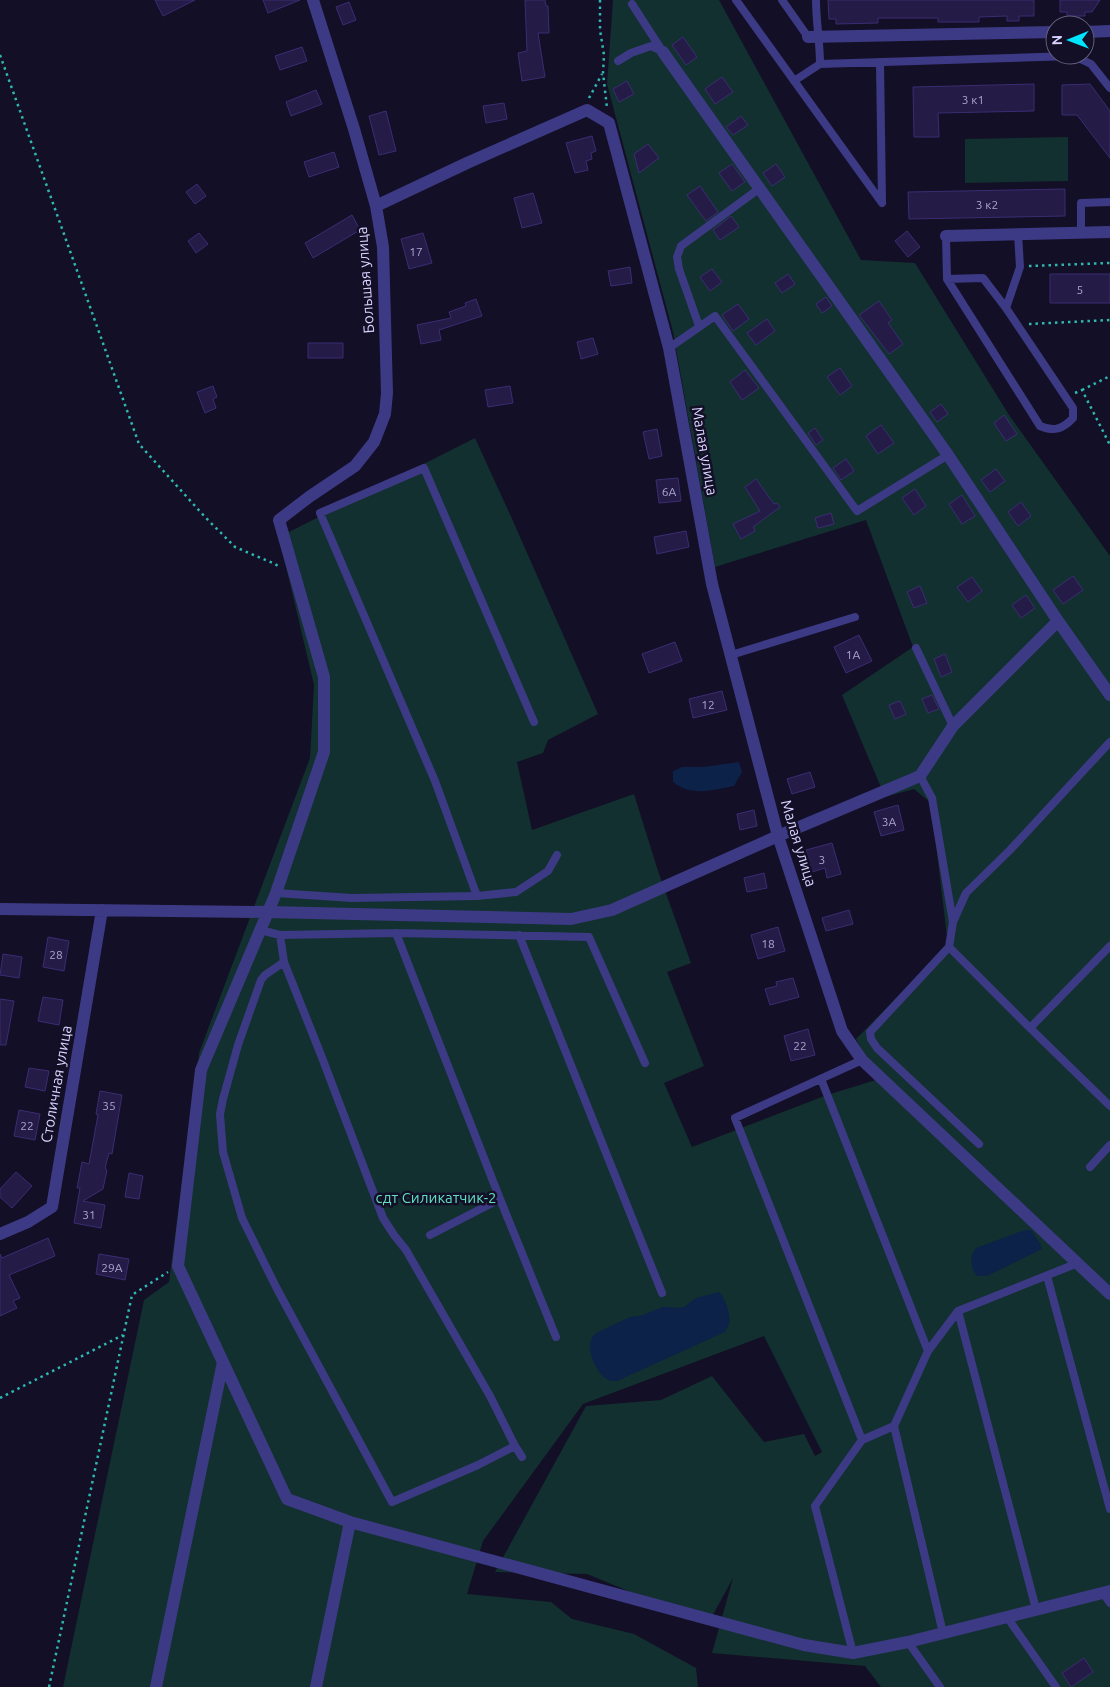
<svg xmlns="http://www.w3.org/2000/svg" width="1110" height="1687" font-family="Ubuntu,sans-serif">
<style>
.green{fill:#12302f}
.water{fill:#0c2248}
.building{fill:#241b47;stroke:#3b2d73}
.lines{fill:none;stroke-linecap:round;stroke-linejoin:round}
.path{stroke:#2fb8b0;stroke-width:2.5;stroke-dasharray:2.5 4;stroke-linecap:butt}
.lane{stroke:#3d3a85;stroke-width:8}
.street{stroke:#3d3a85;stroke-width:12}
.labels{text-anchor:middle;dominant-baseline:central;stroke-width:5;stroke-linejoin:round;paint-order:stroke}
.number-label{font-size:12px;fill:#aca6d1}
.street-label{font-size:15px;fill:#d9d4ff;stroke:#130f26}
.park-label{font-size:15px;fill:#5fe0c0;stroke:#130f26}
</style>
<rect width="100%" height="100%" fill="#130f26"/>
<!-- green -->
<path class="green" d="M 613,0 L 719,0 L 861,260 L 915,263 L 1009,415 L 1110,556 L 1110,1687 L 881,1687 L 865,1666 L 712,1653 L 733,1578 L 708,1624 L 587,1574 L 495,1572 L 586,1406 L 661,1400 L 712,1376 L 764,1442 L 804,1434 L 815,1456 L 822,1452 L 764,1336 L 583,1404 L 483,1541 L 467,1594 L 551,1602 L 572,1619 L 634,1634 L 696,1668 L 698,1687 L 63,1687 L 144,1300 L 169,1282 L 199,1053 L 310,758 L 314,685 L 279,537 L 475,438 L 513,521 L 598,714 L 548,740 L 543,753 L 517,762 L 532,830 L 634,794 L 658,871 L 691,963 L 667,972 L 704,1066 L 664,1083 L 692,1147 L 827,1095 L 879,1079 L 856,1039 L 948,945 L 931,803 L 914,789 L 885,797 L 842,695 L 913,647 L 866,520 L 715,567 L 673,332 L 607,84 Z
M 1068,137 L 1068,181 L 965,183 L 965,139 Z"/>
<!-- water -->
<path class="water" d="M 739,762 L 742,772 L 734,786 C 712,790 692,797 673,782 L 673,771 L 682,767 L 703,767 Z
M 1025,1230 L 1031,1230 L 1041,1245 L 1042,1249 L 987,1276 L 977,1276 C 970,1268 969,1256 976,1248 Z
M 719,1292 C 724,1295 732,1317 729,1324 C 728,1327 726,1329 725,1332 L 617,1381 C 613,1381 609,1381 605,1378 C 594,1369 583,1344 596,1333 L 630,1317 L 640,1316 L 663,1307 L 669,1307 L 678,1308 L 684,1307 L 696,1298 Z"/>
<!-- building -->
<path class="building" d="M 155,0 L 195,0 L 163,16 Z
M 263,0 L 300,0 L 268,13 Z
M 525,0 L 545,0 L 546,6 L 548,6 L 549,33 L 538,33 L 545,77 L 522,81 L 518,53 L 527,51 Z
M 828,0 L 1034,0 L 1034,16 L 1019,16 L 1019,21 L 1007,21 L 1007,16 L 979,17 L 979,22 L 938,22 L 938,18 L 878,18 L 878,23 L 836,24 L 836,19 L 829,19 Z
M 1060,0 L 1100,0 L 1092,12 L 1085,12 L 1085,16 L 1067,16 L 1067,12 L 1060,12 Z
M 349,2 L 356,20 L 343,25 L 336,7 Z
M 683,37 L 697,57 L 686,65 L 672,45 Z
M 302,47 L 307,61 L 280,70 L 275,56 Z
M 722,77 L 733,92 L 715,104 L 705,89 Z
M 627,81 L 634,94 L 619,102 L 613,89 Z
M 1034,84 L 1034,111 L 938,113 L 939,137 L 914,137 L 913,87 Z
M 1090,84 L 1110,111 L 1110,158 L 1077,115 L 1062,115 L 1062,85 Z
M 316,90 L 322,104 L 291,116 L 286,102 Z
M 504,103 L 507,119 L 486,123 L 483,106 Z
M 386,111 L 396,151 L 379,155 L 369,116 Z
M 741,116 L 748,125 L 733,135 L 726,127 Z
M 592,136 L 596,151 L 591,153 L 592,159 L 586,161 L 588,170 L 575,173 L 566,143 Z
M 648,144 L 659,158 L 639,173 L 634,154 Z
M 334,152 L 339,167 L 309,177 L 304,162 Z
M 732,164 L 745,182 L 732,191 L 719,173 Z
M 776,164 L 785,177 L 772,186 L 763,173 Z
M 197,184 L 206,196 L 195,204 L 186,192 Z
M 700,186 L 718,212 L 706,221 L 687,195 Z
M 1065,189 L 1065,216 L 909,219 L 908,192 Z
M 533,193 L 542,223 L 522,228 L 514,198 Z
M 352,215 L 360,230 L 313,258 L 305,243 Z
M 731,216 L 739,227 L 720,240 L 713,230 Z
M 907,231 L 920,247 L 908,257 L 895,241 Z
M 199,233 L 208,244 L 196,253 L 188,241 Z
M 423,233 L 432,263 L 409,269 L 401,239 Z
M 630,267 L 632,283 L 611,286 L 608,271 Z
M 712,269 L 722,282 L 710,291 L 700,277 Z
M 788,274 L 795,284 L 782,293 L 775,283 Z
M 1050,274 L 1110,274 L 1110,303 L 1050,303 Z
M 826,297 L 832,306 L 822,313 L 816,304 Z
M 476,299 L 482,316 L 439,330 L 441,340 L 421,344 L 417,325 L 451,318 L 449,312 L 466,306 L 465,303 Z
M 879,301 L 892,320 L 888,323 L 903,344 L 889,354 L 859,315 Z
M 738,304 L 749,319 L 733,331 L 722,315 Z
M 767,319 L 775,331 L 756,345 L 747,333 Z
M 593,338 L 598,354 L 581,359 L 577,342 Z
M 308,343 L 343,343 L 343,358 L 308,358 Z
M 840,368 L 852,386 L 840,395 L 827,377 Z
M 745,370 L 759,388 L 742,400 L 730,382 Z
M 213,386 L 217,397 L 213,399 L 216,408 L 205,413 L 197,392 Z
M 510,386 L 513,403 L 488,407 L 485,390 Z
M 941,404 L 948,414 L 937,422 L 930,412 Z
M 1004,415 L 1017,434 L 1006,441 L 994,423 Z
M 881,425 L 894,443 L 878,454 L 866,436 Z
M 815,428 L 823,440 L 816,445 L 808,433 Z
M 657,429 L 662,456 L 649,459 L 643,432 Z
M 846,459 L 854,471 L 841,480 L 833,468 Z
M 996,469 L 1005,481 L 990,492 L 981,480 Z
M 678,478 L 681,501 L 659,503 L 656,480 Z
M 756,479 L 774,504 L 777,503 L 780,507 L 753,527 L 755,531 L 741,539 L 733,524 L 760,511 L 745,487 Z
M 915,489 L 926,506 L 914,515 L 902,498 Z
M 962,495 L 975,516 L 962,524 L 949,504 Z
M 1021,502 L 1031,516 L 1018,526 L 1008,512 Z
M 831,513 L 834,524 L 818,528 L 815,518 Z
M 686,531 L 689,547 L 657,554 L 654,537 Z
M 1073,576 L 1083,590 L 1063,604 L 1053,590 Z
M 972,577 L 982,591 L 968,602 L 957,587 Z
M 920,586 L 927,603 L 914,608 L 907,592 Z
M 1026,595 L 1035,608 L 1021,618 L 1012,605 Z
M 859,635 L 872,661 L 846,673 L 834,647 Z
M 675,642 L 682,661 L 649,673 L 642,654 Z
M 945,654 L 952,672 L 941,677 L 934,659 Z
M 722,691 L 727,710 L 693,718 L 689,699 Z
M 932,695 L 939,709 L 928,713 L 922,699 Z
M 900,701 L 906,714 L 895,719 L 889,705 Z
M 810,772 L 815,787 L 792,794 L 787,779 Z
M 898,805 L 904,830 L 881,836 L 874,812 Z
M 754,810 L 757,826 L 740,830 L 737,814 Z
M 832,843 L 841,874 L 827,878 L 825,868 L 812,872 L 806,850 Z
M 764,873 L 767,888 L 747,892 L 744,878 Z
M 849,910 L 853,924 L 826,931 L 822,918 Z
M 778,927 L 785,951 L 758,959 L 751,935 Z
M 48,937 L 69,941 L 64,971 L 43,967 Z
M 3,954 L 22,957 L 19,978 L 0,975 Z
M 793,978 L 799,997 L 770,1005 L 765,989 L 777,986 L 776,982 Z
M 43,997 L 63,1000 L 59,1025 L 38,1021 Z
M 0,999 L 14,1001 L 6,1045 L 0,1045 Z
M 808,1029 L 815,1055 L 791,1061 L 784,1036 Z
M 29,1068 L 49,1071 L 45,1091 L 25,1087 Z
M 100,1091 L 122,1095 L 112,1154 L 109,1153 L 105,1168 L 107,1170 L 103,1189 L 83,1201 L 105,1205 L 101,1228 L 74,1223 L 80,1188 L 77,1188 L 82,1162 L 89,1164 L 98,1115 L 96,1114 Z
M 19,1110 L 40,1114 L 35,1140 L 14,1136 Z
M 16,1172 L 32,1186 L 12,1208 L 0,1197 L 0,1189 Z
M 129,1173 L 143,1176 L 139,1199 L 125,1197 Z
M 48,1238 L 55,1256 L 9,1275 L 20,1298 L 13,1301 L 17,1308 L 0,1316 L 0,1254 L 2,1258 Z
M 99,1254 L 129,1259 L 125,1280 L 96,1274 Z
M 1084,1658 L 1093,1672 L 1071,1687 L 1062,1673 Z"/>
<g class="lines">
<!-- path -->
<path class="path" d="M 600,0 L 600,30 L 604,55 L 603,73 L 607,108
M 0,55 L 139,444 L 205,517 L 235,547 L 275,564 L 279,567
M 589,98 L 602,74
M 1029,266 L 1110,263
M 1029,324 L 1110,320
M 1082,390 L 1110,376
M 1075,393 L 1082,390 L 1110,445
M 0,1398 L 123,1335
M 49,1687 L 132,1295 L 168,1272"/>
<!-- lane -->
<path class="lane" d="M 736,0 L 882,203
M 782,0 L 808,37
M 816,0 C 816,22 820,42 820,64
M 632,4 L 663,52
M 618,61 L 631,53 L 651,46 L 661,51
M 880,62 L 882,202
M 794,81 L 820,64 L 1074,56 L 1091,64 L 1110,88
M 1081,232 L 1081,203 L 1110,202
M 946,236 L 947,279
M 1006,308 L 983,278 L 947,279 L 1040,426 C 1054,432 1063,429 1073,418 L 1073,408 L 1006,308 L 1020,267 L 1018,234
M 699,326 L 679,269 L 677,257 L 681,246 L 760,188
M 669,348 L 715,316 L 857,511 L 948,455
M 916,648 L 953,726
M 731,655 L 855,617
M 920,776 L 932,798 L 953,922 L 949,947 L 1030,1028 L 1110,1106
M 276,893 L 352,898 L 477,896 L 516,892 L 548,871 L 557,855
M 477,896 L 435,781 L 320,513 L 424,468 L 534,722
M 953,922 L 966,893 L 1010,850 L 1110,742
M 260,930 L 280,935 L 396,933 L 589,937 L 645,1063
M 396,933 L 500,1199 L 556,1337
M 280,935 L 284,962 L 321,1055 L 383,1218 L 394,1235 L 406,1250 L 490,1396 L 515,1446 L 522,1457
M 519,935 L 662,1293
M 949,947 L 870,1032 L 871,1039 L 877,1048 L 979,1144
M 284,962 L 265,975 L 261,980 L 238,1045 L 223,1099 L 220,1114 L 221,1128 L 223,1152 L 242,1218 L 276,1287 L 392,1502 L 478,1465 L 515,1446
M 1030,1028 L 1110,946
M 862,1060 L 735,1118 L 862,1440
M 821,1079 L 928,1351
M 1090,1167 L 1110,1145
M 430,1235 L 500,1199
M 1047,1276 L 1110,1509
M 958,1311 L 1036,1609
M 1103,1593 L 1110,1603
M 1007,1617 L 1056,1687
M 943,1633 L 894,1426 L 928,1351 L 958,1311 L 1078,1263
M 908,1642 L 940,1687
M 853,1653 L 815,1506 L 862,1440 L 894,1426"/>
<!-- street -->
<path class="street" d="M 313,0 L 354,129 L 376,206 L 383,247 L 387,393 L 385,414 L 374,442 L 355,466 L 309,497 L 279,520 L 324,677 L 324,752 L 276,893 L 201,1070 L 178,1266 L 287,1499 L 350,1522 L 804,1645 L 853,1653 L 908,1642 L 1110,1591
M 1085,32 L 1110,31
M 808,37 L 1055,32
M 663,52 L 948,455 L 1058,621 L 1110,695
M 376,206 L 467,163 L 587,110 L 609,123 L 669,348 L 712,584 L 778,836 L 842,1031 L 862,1060 L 1110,1294
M 946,236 L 1110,232
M 0,909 L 267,912 L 571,919 L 612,910 L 778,836 L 920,776 L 953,726 L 1058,621
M 0,1234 L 28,1222 L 52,1207 L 102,910
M 156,1687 L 223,1362
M 316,1687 L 350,1522"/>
</g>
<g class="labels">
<!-- number labels -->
<g class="number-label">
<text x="973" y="99">3 к1</text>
<text x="987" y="204">3 к2</text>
<text x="416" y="251">17</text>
<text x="1080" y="289">5</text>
<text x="669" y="491">6А</text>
<text x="853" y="654">1А</text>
<text x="708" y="704">12</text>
<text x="889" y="821">3А</text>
<text x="822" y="859">3</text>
<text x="768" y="943">18</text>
<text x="56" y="954">28</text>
<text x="800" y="1045">22</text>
<text x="109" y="1105">35</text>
<text x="27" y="1125">22</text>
<text x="89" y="1214">31</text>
<text x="112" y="1267">29А</text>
</g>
<!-- street labels -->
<g class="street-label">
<text transform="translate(365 280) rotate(-94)">Большая улица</text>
<text transform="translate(705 451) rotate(80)">Малая улица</text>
<text transform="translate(799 843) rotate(73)">Малая улица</text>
<text transform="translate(56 1084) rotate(-80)">Столичная улица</text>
</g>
<!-- park labels -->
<g class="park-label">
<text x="436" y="1197">сдт Силикатчик-2</text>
</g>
</g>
<!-- north arrow -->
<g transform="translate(1070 40) rotate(269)"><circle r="24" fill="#130f26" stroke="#625e7d"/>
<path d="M0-4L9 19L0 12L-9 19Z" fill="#00e5ff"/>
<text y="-8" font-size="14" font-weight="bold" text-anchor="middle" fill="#d9d4ff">N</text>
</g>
</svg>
